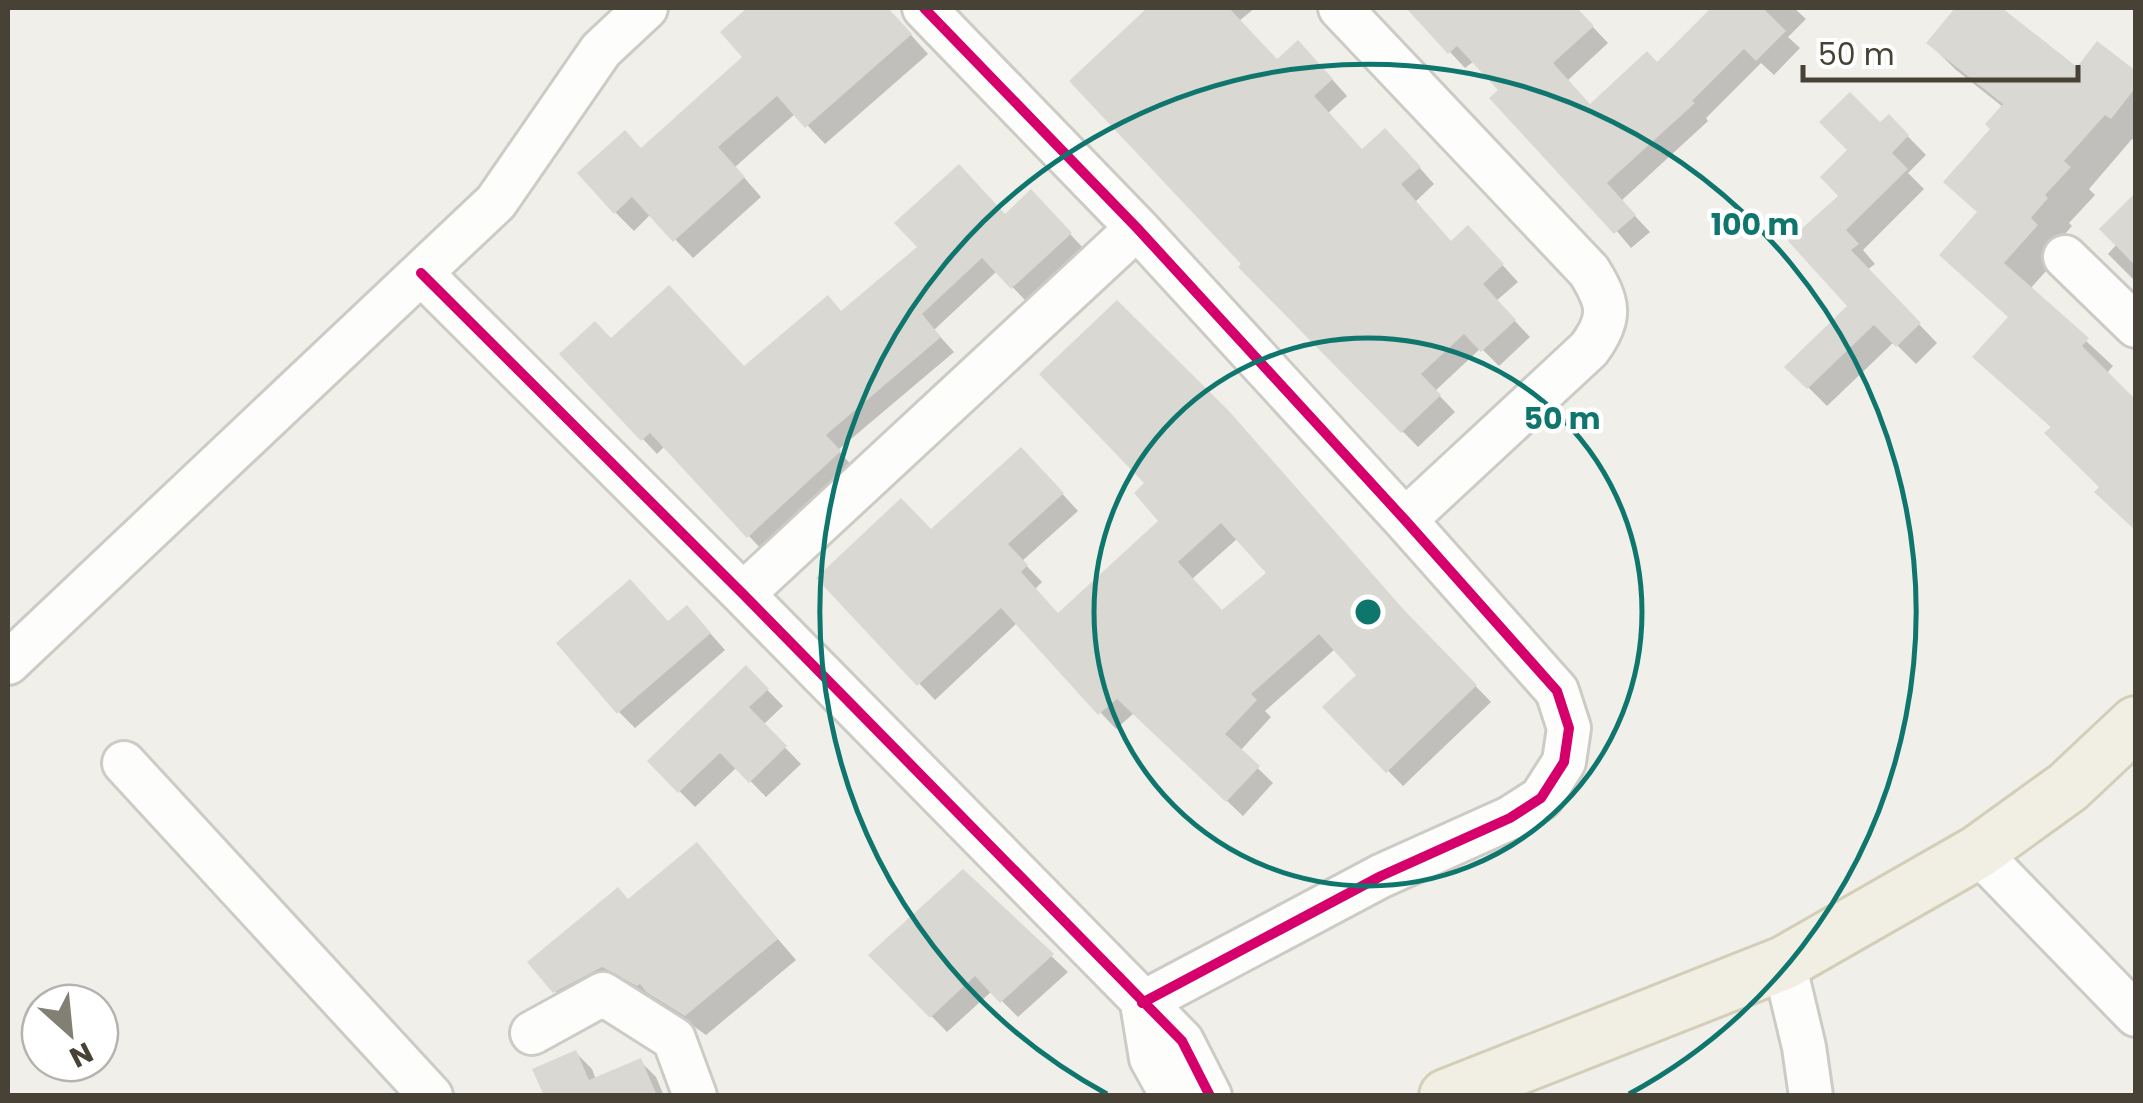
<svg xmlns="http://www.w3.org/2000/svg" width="2143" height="1103" font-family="Poppins,sans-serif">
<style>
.shadow{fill:#0003;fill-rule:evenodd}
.building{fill:#dad8d2;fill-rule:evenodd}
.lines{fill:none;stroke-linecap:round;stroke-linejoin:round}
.minor-casing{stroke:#cdcbc5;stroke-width:48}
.major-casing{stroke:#d3ceb7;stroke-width:58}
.minor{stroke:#fdfdfc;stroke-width:42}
.major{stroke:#f1efe3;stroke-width:52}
.cycleway-casing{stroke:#fff;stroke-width:16}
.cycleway{stroke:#d6006c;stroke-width:10}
.ring{fill:none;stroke:#0f766e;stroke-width:5}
.centre{fill:#0f766e;stroke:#fff;stroke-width:5}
.ring-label{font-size:30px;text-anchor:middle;font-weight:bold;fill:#0f766e;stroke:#fff;stroke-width:9;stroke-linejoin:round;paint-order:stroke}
</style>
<rect width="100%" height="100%" fill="#f0efea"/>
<!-- shadow -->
<path class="shadow" d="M 751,8 L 887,8 L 928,54 L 825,144 L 796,113 L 735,167 L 761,197 L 693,258 L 651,214 L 634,231 L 615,212 L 642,150 L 746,57 L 723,32 Z
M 1148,8 L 1255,8 L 1239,21 L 1277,62 L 1314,59 L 1347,96 L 1328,113 L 1363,152 L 1401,147 L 1434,184 L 1415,202 L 1452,244 L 1484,245 L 1518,282 L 1496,301 L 1530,337 L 1499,366 L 1481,348 L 1435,391 L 1455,412 L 1418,447 L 1242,267 L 1244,265 L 1072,81 Z
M 1409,8 L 1499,8 L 1515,25 L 1535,8 L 1575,8 L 1608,43 L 1567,81 L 1591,107 L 1658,65 L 1714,8 L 1794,8 L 1806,19 L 1788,37 L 1800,48 L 1774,75 L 1761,63 L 1706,118 L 1708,121 L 1621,201 L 1650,232 L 1631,248 L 1474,61 L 1465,68 Z
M 1958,8 L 1997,8 L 2077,70 L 2136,75 L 2136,141 L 2132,139 L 2089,189 L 2095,195 L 2069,223 L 2072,226 L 2055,245 L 2063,252 L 2030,289 L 2113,366 L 2106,374 L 2103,488 L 2053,429 L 1975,357 L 2010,318 L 1979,214 L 1993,129 L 2003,107 L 1955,69 L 1929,43 Z
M 1889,117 L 1926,155 L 1908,173 L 1924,189 L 1863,250 L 1875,264 L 1867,270 L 1937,343 L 1916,364 L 1894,342 L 1827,406 L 1788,367 L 1851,306 L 1842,196 L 1880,126 Z
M 2136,196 L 2136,282 L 2108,254 L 2117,244 Z
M 1045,207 L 1084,249 L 1027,302 L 997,271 L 934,330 L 954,352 L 838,450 L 853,467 L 763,551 L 665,446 L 657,454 L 563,354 L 612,341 L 745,369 L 1005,217 Z
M 1037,466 L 1078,511 L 1022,561 L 1042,582 L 1035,589 L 1059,616 L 1162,521 L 1148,483 L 1421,630 L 1491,702 L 1403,786 L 1326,707 L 1359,675 L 1335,649 L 1265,711 L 1271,717 L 1240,751 L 1273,783 L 1243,816 L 1134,713 L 1116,729 L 1017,623 L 935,700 L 819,578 L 931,532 ZM 1238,538 L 1269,573 L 1223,613 L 1192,579 Z
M 669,624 L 702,624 L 725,650 L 635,728 L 619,712 Z
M 746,668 L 783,706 L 763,725 L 801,764 L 766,797 L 737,767 L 695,807 L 650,761 Z
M 697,845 L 796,960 L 706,1035 L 661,1003 L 576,1012 L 555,991 L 629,902 Z
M 963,872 L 1068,972 L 1018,1017 L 992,991 L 947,1032 L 872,955 Z
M 576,1053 L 592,1069 L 596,1080 L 640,1061 L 656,1077 L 664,1096 L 546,1096 Z"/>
<!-- building -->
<path class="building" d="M 747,8 L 888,8 L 912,34 L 805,128 L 777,96 L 718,147 L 745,177 L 673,242 L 632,197 L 614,214 L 577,173 L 625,130 L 641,148 L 742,57 L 720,32 Z
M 1147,8 L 1229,8 L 1277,59 L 1298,40 L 1333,79 L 1314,96 L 1362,149 L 1385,128 L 1421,167 L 1401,184 L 1451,241 L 1468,225 L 1504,264 L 1483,284 L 1516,320 L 1481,352 L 1464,334 L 1421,374 L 1441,395 L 1401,433 L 1238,267 L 1241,264 L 1069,81 Z
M 1406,8 L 1577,8 L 1594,26 L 1553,63 L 1590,104 L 1647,51 L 1657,62 L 1711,8 L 1763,8 L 1786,31 L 1756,61 L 1744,49 L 1692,101 L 1695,103 L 1607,183 L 1636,215 L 1614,234 L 1489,98 L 1498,90 L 1457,46 L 1448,54 Z
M 1955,8 L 2002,8 L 2077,67 L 2097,41 L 2136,71 L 2136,87 L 2111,119 L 2105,115 L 2064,161 L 2071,167 L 2045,195 L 2048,198 L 2031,218 L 2038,225 L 2004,263 L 2089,338 L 2082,346 L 2136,400 L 2136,531 L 2094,492 L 2099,487 L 2044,433 L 2051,427 L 1972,357 L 2008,317 L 1939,255 L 1977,212 L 1943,182 L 1990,129 L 1985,124 L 2003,104 L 1926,43 Z
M 1850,92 L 1880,122 L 1889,114 L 1909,135 L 1892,153 L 1908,169 L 1846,230 L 1859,244 L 1851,250 L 1921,323 L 1896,347 L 1874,325 L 1807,389 L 1784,367 L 1847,306 L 1788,241 L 1838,196 L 1820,177 L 1847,150 L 1819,122 Z
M 959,164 L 1005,214 L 1031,189 L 1072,233 L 1011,289 L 982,258 L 922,314 L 941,337 L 826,435 L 841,451 L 747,538 L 650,433 L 641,441 L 559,354 L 595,321 L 611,338 L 669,285 L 744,366 L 828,295 L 841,311 L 917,247 L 894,223 Z
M 2136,192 L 2136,266 L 2099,229 Z
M 1117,300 L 1228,410 L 1405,611 L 1477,685 L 1386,773 L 1322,707 L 1356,675 L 1319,634 L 1251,694 L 1257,700 L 1225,734 L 1260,766 L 1226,802 L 1117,699 L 1098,715 L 1001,608 L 917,686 L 816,578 L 901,498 L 931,529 L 1021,447 L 1064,493 L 1008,544 L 1028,565 L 1021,572 L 1058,613 L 1158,521 L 1134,493 L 1144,483 L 1039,374 ZM 1221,523 L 1266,573 L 1222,610 L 1178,562 Z
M 630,579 L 668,621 L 687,605 L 711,633 L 617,714 L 556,643 Z
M 746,665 L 769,689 L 749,707 L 787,746 L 749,783 L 720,753 L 678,793 L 647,761 Z
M 697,842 L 778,939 L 685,1016 L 646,992 L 640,984 L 637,986 L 602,967 L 553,993 L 527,962 L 618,887 L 628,899 Z
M 963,869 L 1054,954 L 1000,1003 L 975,976 L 930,1018 L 868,955 Z
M 576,1050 L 589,1080 L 641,1058 L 657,1096 L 544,1096 L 532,1069 Z"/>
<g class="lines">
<defs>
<path id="minor" d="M 924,8 L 1137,228 L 1405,520 L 1557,691 L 1569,728 L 1564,762 L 1541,798 L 1510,818 L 1381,876 L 1142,1003
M 1340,8 L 1589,271 C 1609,303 1612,318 1589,349 L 1405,520
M 2065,257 L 2136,326
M 421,273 L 743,594 L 1182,1041 L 1210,1096
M 743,594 L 1137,228
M 8,663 L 496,202 L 601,50 L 646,8
M 124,763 L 431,1096
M 1978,852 L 2136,1015
M 1784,963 L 1804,1047 L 1811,1096
M 1142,1003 L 1151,1058 L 1172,1096
M 532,1033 L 603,994 L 674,1039 L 695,1096"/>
<path id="major" d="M 1446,1096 L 1784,963 L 1978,852 L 2068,787 L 2136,723"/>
</defs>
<!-- minor casing -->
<use href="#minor" class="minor-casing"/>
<!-- major casing -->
<use href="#major" class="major-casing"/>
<!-- minor -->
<use href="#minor" class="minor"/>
<!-- major -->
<use href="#major" class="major"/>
<defs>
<path id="cycleway" d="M 924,8 L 1137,228 L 1405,520 L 1557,691 L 1569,728 L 1564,762 L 1541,798 L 1510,818 L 1381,876 L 1142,1003
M 421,273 L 743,594 L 1182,1041 L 1210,1096"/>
</defs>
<!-- cycleway casing -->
<use href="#cycleway" class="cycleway-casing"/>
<!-- cycleway -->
<use href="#cycleway" class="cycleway"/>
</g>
<!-- distance rings -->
<g class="ring">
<circle cx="1368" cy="612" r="274"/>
<path d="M1107 1094A548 548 0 1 1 1629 1094"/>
</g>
<circle cx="1368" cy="612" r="15" class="centre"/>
<g class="ring-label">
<text x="1755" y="235">100 m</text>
<text x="1562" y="429">50 m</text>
</g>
<!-- border -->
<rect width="2143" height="1103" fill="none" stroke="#474235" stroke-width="20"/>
<!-- north arrow -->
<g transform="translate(70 1033) rotate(153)"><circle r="48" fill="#ffffff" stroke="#b5b3ae" stroke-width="2.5"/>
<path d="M0-8L18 38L0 25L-18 38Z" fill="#827f74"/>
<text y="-15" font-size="28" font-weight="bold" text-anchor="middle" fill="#474235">N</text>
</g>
<!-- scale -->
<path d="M1803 65v15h275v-15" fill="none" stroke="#474235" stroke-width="5"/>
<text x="1818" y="65" font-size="30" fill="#474235" stroke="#ffffff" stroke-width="8" paint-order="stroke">50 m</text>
</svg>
